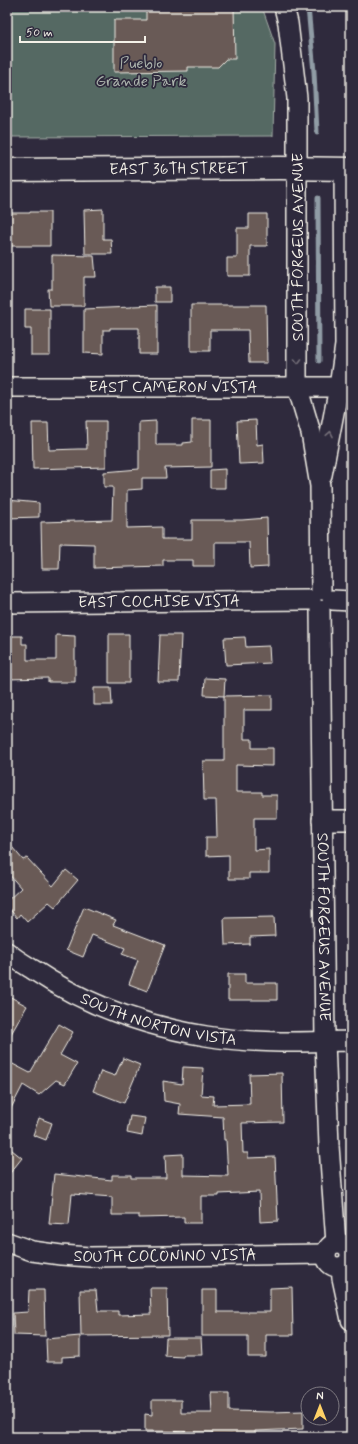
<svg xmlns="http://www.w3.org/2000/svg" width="358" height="1444" font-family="Mynerve,sans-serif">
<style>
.green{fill:#546964;stroke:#a4ada6}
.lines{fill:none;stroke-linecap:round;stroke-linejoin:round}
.stream{stroke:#909ca5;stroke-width:5}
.building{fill:#695a57;stroke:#f4f1e8}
.street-casing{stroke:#f4f1e8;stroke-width:22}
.secondary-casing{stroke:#f4f1e8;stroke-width:25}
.street{stroke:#2f2a3d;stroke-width:19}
.secondary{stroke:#2f2a3d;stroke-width:22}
.oneway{stroke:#747079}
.labels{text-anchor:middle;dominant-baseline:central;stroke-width:3.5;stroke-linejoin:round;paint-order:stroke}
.park-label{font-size:16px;fill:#acb4ad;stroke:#2f2a3d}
.street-label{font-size:16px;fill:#f4f1e8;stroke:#2f2a3d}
</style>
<rect width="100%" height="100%" fill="#2f2a3d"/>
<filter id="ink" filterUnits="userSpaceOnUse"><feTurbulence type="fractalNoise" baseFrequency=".025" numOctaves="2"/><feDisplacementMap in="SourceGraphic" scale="8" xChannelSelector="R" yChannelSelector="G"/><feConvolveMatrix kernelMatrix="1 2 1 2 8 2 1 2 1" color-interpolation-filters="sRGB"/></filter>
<g filter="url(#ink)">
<!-- green -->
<path class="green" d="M 7,7 L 262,7 L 275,44 L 273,136 L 7,137 Z"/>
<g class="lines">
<!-- stream -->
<path class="stream" d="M 308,7 L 314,72 L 317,132
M 318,198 L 319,361"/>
</g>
<!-- building -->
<path class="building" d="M 146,7 L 234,7 L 235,59 L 226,59 L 218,67 L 188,67 L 188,71 L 114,72 L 114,20 L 146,20 Z
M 103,209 L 103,239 L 111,239 L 112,254 L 85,254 L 84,210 Z
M 30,212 L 50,212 L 50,246 L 7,246 L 7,213 L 30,213 Z
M 249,214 L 267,214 L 267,246 L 250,246 L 250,276 L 227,276 L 227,258 L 237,258 L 237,228 L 249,228 Z
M 52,255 L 94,256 L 96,277 L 84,277 L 84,306 L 49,306 L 48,289 L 52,289 Z
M 155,287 L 170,287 L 170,302 L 155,302 Z
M 157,305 L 157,354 L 139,354 L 139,328 L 110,328 L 110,330 L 103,330 L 103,354 L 84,353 L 84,309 L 132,307 L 132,306 Z
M 191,305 L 266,305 L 267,363 L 249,363 L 248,330 L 210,330 L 210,351 L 191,351 Z
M 25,309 L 50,309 L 50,355 L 31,355 L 31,329 L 25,329 Z
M 192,420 L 211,420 L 211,467 L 165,468 L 166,478 L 142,478 L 142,489 L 127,490 L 127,528 L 162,527 L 162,539 L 192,539 L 192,520 L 242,520 L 267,518 L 268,567 L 250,568 L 249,542 L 215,542 L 215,566 L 193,566 L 193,560 L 163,560 L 163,566 L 94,568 L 94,544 L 60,543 L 59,569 L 42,569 L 41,522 L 112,520 L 113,487 L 104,487 L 104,472 L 139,469 L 139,422 L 156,421 L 156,445 L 183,445 L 183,443 L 192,442 Z
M 256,420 L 257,445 L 263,444 L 264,463 L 239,464 L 237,421 Z
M 86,421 L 106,421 L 106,467 L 33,469 L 32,423 L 48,423 L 49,450 L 78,449 L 87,449 Z
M 225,469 L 225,488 L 210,488 L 210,470 Z
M 7,500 L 39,503 L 39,517 L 7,518 Z
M 109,634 L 129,634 L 129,683 L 109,683 Z
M 56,635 L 75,636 L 75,682 L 48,682 L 48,678 L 7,679 L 7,636 L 22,636 L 22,644 L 27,644 L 27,660 L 56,660 Z
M 160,635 L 181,635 L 179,682 L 158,682 Z
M 245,637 L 246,647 L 269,646 L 270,663 L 226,665 L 224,638 Z
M 205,678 L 225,679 L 224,696 L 204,695 Z
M 94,688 L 111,688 L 112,705 L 94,705 Z
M 272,695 L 272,710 L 244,710 L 244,739 L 252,739 L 252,748 L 273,748 L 273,766 L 236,765 L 236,792 L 262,792 L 262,795 L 277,795 L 277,818 L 254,818 L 254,850 L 269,849 L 269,873 L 249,873 L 249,879 L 229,879 L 229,855 L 206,856 L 206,837 L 217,837 L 216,800 L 204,800 L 203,761 L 224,761 L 224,696 Z
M 7,841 L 23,860 L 27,858 L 53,886 L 66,870 L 78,880 L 55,907 L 49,902 L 27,922 L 20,914 L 17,918 L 7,906 L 7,901 L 21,888 L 7,872 Z
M 84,907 L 116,920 L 113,925 L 165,945 L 147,991 L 129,984 L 138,960 L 122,954 L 125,948 L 92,935 L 83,957 L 66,950 Z
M 274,917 L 275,936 L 250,937 L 250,944 L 225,945 L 224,918 Z
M 228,974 L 245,974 L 245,983 L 277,983 L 277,1000 L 228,1000 Z
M 7,995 L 27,1006 L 7,1041 Z
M 59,1024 L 73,1032 L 60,1055 L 77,1064 L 65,1084 L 56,1080 L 39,1095 L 23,1085 L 7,1116 L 7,1061 L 30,1073 Z
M 123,1058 L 140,1065 L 124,1103 L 93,1091 L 101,1071 L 115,1076 Z
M 183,1067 L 203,1068 L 201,1095 L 214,1096 L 213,1105 L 250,1104 L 249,1074 L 282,1073 L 283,1122 L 242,1123 L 243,1153 L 248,1153 L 248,1158 L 275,1157 L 278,1221 L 260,1222 L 259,1192 L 219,1194 L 219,1196 L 201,1196 L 201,1223 L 184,1223 L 184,1217 L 139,1218 L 139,1215 L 112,1215 L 112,1197 L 72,1194 L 69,1225 L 49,1224 L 54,1174 L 112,1180 L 112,1175 L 131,1175 L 131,1178 L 166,1178 L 165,1155 L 183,1154 L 183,1175 L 228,1176 L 226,1140 L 224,1140 L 223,1117 L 179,1114 L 180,1104 L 164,1101 L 163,1081 L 182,1084 Z
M 130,1116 L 145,1118 L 142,1136 L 127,1133 Z
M 39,1118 L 52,1123 L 46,1140 L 33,1135 Z
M 7,1146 L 22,1158 L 7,1177 Z
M 292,1287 L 293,1335 L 266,1335 L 266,1357 L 248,1357 L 248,1336 L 202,1336 L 202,1290 L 217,1290 L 217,1312 L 270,1312 L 270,1288 Z
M 150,1288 L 167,1288 L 168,1335 L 81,1336 L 80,1290 L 96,1290 L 98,1311 L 118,1311 L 118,1315 L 151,1314 Z
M 29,1290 L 44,1290 L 45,1336 L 14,1335 L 13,1313 L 28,1312 Z
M 80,1336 L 80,1356 L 62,1357 L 62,1362 L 47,1362 L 46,1339 Z
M 166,1338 L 201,1338 L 202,1355 L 183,1355 L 183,1357 L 165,1356 Z
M 211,1393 L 229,1393 L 229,1411 L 272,1412 L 303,1411 L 303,1429 L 255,1431 L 255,1434 L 213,1436 L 212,1432 L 145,1431 L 145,1414 L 152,1415 L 152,1400 L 181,1400 L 181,1413 L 212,1413 Z"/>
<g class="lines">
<defs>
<g id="street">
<path d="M 284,7 L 288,23 L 297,98 L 297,386 L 311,433 L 320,486 L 321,590"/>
<path id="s1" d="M 7,387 L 339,387"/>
<path d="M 322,475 L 339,387 L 345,345 L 344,169"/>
<path d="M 332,600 L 351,601"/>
<path id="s2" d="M 7,603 L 311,600"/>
<path id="s3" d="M 320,610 L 325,1041 L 329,1146 L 336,1243"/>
<path d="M 322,820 L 351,820"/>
<path id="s4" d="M 7,952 C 15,959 24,964 32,969 C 84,1004 144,1026 206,1036 C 253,1044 304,1042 351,1041"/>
<path id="s5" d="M 7,1242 L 32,1251 L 61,1255 L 90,1257 L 326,1254"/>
<circle cx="338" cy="1255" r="12"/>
<path d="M 341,1267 L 342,1278 L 351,1320"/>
</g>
<g id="secondary">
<path id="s6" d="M 7,170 L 280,168 L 351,169"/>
</g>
</defs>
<!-- street casing -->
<use href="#street" class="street-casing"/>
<!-- secondary casing -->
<use href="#secondary" class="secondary-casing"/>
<!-- street -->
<use href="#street" class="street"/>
<!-- secondary -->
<use href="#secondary" class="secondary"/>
</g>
<!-- one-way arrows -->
<defs><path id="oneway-chevron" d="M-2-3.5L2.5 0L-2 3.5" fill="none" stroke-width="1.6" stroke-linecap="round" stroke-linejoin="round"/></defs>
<g class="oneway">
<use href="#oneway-chevron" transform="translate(298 361) rotate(90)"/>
<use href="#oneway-chevron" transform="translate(330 434) rotate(-79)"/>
</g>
</g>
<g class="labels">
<!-- park labels -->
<g class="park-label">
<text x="141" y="63">Pueblo<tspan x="141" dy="18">Grande Park</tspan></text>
</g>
<!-- street labels -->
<g class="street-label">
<text stroke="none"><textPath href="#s6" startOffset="172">EAST 36TH STREET</textPath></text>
<text transform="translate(298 247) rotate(-90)">SOUTH FORGEUS AVENUE</text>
<text stroke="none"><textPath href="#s1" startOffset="166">EAST CAMERON VISTA</textPath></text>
<text stroke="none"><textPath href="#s2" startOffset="152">EAST COCHISE VISTA</textPath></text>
<text stroke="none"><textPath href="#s3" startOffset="317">SOUTH FORGEUS AVENUE</textPath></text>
<text stroke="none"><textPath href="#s4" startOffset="168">SOUTH NORTON VISTA</textPath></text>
<text stroke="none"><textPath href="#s5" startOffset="160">SOUTH COCONINO VISTA</textPath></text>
</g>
</g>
<!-- margin -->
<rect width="358" height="1444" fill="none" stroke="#2f2a3d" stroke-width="24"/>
<rect x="12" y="12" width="334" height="1420" fill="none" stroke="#f4f1e8" stroke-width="1.5" filter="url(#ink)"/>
<!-- north arrow -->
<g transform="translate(320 1406)"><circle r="19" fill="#2f2a3d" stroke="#7e7a81"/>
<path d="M0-3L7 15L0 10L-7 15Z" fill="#ffd166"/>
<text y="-6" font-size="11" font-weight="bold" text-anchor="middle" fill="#f4f1e8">N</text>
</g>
<!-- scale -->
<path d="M20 36v6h125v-6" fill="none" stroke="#f4f1e8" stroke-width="2"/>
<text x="26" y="36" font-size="12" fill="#f4f1e8" stroke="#2f2a3d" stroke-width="3" paint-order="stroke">50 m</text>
</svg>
